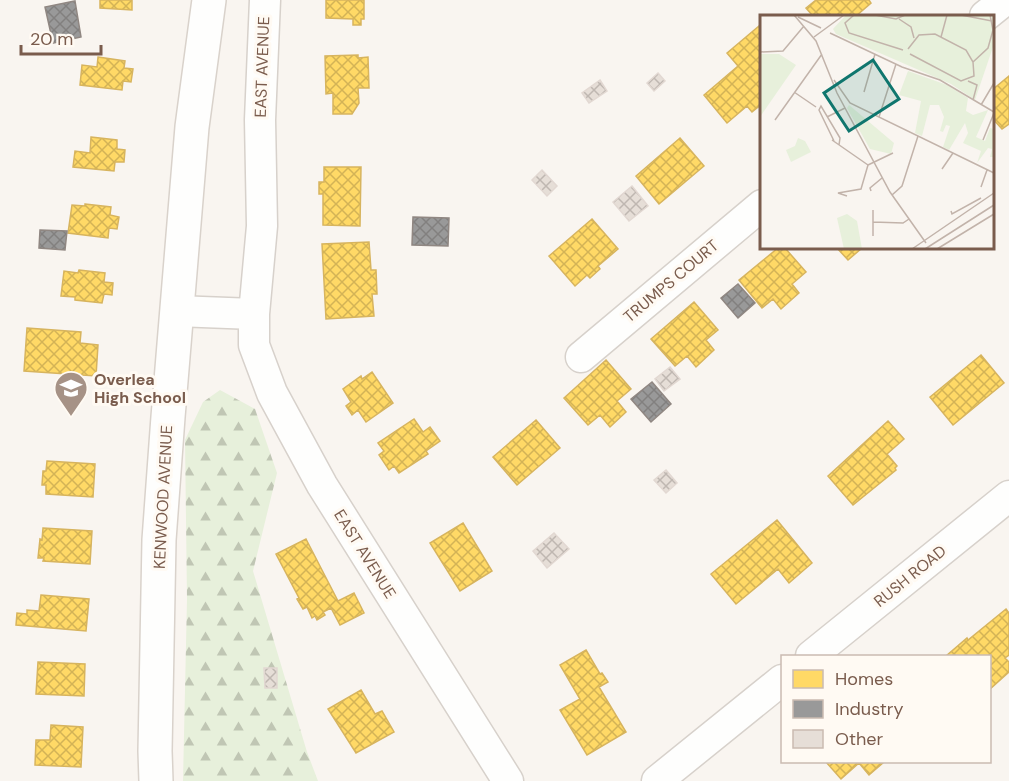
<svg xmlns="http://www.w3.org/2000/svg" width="1009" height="781" font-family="'DM Sans',sans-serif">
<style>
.forest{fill:url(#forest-firs)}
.homes{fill:url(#homes-cross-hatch);stroke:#d7b45e;stroke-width:1.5}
.industry{fill:url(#industry-cross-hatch);stroke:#908782;stroke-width:1.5}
.building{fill:url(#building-cross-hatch);stroke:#e2d8d2;stroke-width:1.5}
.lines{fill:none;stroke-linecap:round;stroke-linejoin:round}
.street-casing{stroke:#d7d1cb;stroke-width:33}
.secondary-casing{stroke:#d9d2cb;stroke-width:36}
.street{stroke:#fefefd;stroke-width:30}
.secondary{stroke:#fefefd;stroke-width:33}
.labels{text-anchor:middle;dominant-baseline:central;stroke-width:6;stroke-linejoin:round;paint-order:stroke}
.street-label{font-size:16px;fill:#7a5c4d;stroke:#fffaf3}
.poi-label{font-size:16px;font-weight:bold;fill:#7a5c4d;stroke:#fffaf3;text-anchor:start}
.inset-road{fill:none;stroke:#c2b3aa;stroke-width:1.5}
.view{fill:#0f766e;fill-opacity:0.15;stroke:#0f766e;stroke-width:3}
.inset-edge{fill:none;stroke:#7a5c4d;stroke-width:3}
</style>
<defs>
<pattern id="forest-firs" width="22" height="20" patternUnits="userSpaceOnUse" patternTransform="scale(1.5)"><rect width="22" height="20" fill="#e7f0db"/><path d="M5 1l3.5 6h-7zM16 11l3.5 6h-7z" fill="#c0c6b4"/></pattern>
<pattern id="homes-cross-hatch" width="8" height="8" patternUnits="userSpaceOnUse" patternTransform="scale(1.5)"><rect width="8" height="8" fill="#ffd966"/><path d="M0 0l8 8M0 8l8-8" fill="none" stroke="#d3b356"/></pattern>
<pattern id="industry-cross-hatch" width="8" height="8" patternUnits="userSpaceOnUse" patternTransform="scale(1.5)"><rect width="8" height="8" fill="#999"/><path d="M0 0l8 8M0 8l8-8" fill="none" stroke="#82807f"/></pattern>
<pattern id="building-cross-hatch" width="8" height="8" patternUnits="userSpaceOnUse" patternTransform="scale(1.5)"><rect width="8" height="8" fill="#e6ded7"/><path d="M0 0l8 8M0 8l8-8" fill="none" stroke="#bfb7b1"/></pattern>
</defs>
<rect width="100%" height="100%" fill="#f9f5f0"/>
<!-- forest -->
<path class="forest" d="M 220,390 L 255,409 L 277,473 L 253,571 L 307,752 L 318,781 L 183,781 L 187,599 L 185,440 L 203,402 Z"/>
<!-- homes -->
<path class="homes" d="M 100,0 L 132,0 L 132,10 L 100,8 Z
M 326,0 L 364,0 L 364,19 L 361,19 L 361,25 L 353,25 L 353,19 L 326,18 Z
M 816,0 L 869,0 L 871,3 L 856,16 L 813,16 L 806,8 Z
M 759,26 L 762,29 L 762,104 L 752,112 L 747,106 L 727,123 L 704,95 L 738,66 L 727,53 Z
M 358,55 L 358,58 L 368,57 L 369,88 L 358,88 L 359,103 L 352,114 L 333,114 L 333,93 L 326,94 L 325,56 Z
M 98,57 L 125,61 L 124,68 L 133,69 L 131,82 L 123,81 L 122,90 L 80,85 L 82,65 L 97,67 Z
M 1009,76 L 1009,124 L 1002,129 L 992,118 L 992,90 Z
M 91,137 L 117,140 L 117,149 L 125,150 L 124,162 L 115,162 L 114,171 L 73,167 L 75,151 L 90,153 Z
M 680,138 L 704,166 L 659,204 L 636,176 Z
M 324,167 L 361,167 L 360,226 L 323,225 L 323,194 L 319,194 L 319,182 L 324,182 Z
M 85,204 L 111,207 L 110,215 L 119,217 L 117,229 L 109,228 L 108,238 L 68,233 L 72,205 L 85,206 Z
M 592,219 L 618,249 L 598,266 L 600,269 L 590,278 L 587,275 L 575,286 L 549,256 Z
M 369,242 L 371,270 L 376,270 L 377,294 L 372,294 L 374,316 L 326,319 L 322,244 Z
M 778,248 L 785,248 L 806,272 L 792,284 L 799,293 L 781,309 L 773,299 L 762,308 L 739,280 Z
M 837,248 L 862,248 L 848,260 Z
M 79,270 L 105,273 L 104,282 L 113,283 L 112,295 L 104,294 L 102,303 L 75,300 L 75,297 L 61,296 L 64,271 L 78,273 Z
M 694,302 L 718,330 L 706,340 L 714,350 L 696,367 L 687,356 L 675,366 L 651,339 Z
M 27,328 L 81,332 L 80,343 L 98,345 L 96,376 L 24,371 Z
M 981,355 L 1004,383 L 953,425 L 930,397 Z
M 606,360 L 631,389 L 617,401 L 626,412 L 610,427 L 600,415 L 588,425 L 564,398 Z
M 372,372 L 393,403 L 366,422 L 358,410 L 352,415 L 346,406 L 351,402 L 343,389 L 361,376 L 362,379 Z
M 414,419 L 423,432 L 430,427 L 440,441 L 426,451 L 428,454 L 399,473 L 394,466 L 389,470 L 379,455 L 384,451 L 378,443 Z
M 536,420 L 560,448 L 517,485 L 493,457 Z
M 888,421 L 904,439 L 887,454 L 897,466 L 895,468 L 896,470 L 853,505 L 828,476 Z
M 47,461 L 95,464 L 93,497 L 46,494 L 46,485 L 42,485 L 43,471 L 46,471 Z
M 777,520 L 812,563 L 789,583 L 778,569 L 736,604 L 711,574 Z
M 463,523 L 492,571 L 460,591 L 430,543 Z
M 43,528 L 92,531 L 90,564 L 43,561 L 44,558 L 38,558 L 40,539 L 42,540 Z
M 306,539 L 338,601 L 354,593 L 364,613 L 340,625 L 331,608 L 323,612 L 325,615 L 317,620 L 315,616 L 312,618 L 307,607 L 303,609 L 297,599 L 299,598 L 276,554 Z
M 41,595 L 89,599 L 86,631 L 16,625 L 17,613 L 27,614 L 27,610 L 39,611 Z
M 1006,609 L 1009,613 L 1009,655 L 1005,658 L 1009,662 L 1009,672 L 990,689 L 990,656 L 946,656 L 967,638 L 968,640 Z
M 586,650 L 600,674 L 602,673 L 608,682 L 599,687 L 626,732 L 587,755 L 560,710 L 580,699 L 560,665 Z
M 38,662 L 85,664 L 84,696 L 36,694 Z
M 361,690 L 375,714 L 382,711 L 394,732 L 356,753 L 328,709 Z
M 51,725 L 83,727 L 81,767 L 35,765 L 36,740 L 50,740 Z
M 826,762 L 884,762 L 869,775 L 859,763 L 841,779 Z"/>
<!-- industry -->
<path class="industry" d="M 75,1 L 81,37 L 53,43 L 45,7 Z
M 413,217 L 449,218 L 448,246 L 412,245 Z
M 40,230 L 67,231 L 65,250 L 39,248 Z
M 738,284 L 755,303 L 738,318 L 721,298 Z
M 652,382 L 671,404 L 651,422 L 631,399 Z"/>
<!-- building -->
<path class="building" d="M 658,73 L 665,81 L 654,91 L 647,83 Z
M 600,80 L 607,91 L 589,103 L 582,93 Z
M 542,170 L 557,186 L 547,196 L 532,180 Z
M 632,186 L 648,206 L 629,221 L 613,202 Z
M 670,367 L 680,379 L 664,391 L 655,379 Z
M 666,470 L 677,483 L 666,493 L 654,480 Z
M 554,533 L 569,549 L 547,568 L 533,551 Z
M 264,668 L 277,668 L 277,688 L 265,688 Z"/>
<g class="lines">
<defs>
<path id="street" d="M 265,0 L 260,120 L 262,226 L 254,314 L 254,345 L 272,393 L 322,485 L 508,781
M 985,16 L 1005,0
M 176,311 L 254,314
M 581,357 L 762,205
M 811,656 L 1009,496
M 657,781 L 782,680"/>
<path id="secondary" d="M 156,781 L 155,751 L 159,540 L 168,417 L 192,127 L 209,0"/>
</defs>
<!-- street casing -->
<use href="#street" class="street-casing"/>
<!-- secondary casing -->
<use href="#secondary" class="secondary-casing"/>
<!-- street -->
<use href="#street" class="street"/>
<!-- secondary -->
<use href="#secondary" class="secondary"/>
</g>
<!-- icons -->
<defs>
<symbol id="school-pin" viewBox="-11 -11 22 30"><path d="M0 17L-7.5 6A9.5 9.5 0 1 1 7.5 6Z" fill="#a69286" stroke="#fffaf3"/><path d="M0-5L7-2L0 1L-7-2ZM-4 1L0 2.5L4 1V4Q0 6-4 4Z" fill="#fff"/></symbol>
</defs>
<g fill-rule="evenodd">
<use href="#school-pin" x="52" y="369" width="38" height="52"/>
</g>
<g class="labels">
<!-- street labels -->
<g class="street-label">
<text transform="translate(262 67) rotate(-88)">EAST AVENUE</text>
<text transform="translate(671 281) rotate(-40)">TRUMPS COURT</text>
<text transform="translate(163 497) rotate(-87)">KENWOOD AVENUE</text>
<text transform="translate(365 554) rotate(58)">EAST AVENUE</text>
<text transform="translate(910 576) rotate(-39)">RUSH ROAD</text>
</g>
<!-- poi labels -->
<g class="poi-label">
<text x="94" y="379">Overlea<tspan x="94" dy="18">High School</tspan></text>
</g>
</g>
<!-- overview -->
<g transform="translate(760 15)">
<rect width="234" height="234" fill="#f9f5f0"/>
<path d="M 0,39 L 19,39 L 36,50 L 0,102 Z" fill="#e7f0db"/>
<path d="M 148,56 L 187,70 L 208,83 L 206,96 L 213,100 L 228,95 L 216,122 L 225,126 L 230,113 L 234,114 L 234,142 L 230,142 L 232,134 L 228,133 L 217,148 L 221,136 L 203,128 L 208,118 L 205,108 L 189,135 L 183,132 L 190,111 L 186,110 L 183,117 L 180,116 L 184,102 L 179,90 L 170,90 L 162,121 L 155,118 L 161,86 L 139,80 ZM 89,90 L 134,128 L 131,139 L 110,134 L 87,93 Z" fill="#e7f0db"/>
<path d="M 86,0 L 234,0 L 234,29 L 215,85 L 191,69 L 76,19 L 73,14 Z" fill="#e7f0db"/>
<path d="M 38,123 L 45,126 L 51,137 L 31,147 L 26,135 L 35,131 ZM 87,199 L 97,206 L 102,234 L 84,234 L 77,203 Z" fill="#e7f0db"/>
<path class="inset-road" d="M 34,0 L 56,26 L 77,78 L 130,177 L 166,228M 94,0 L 85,8 L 89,18 L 143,35M 115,0 L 136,4 L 145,0M 201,0 L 232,6M 38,2 L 61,13M 139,4 L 151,12 L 154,23M 70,18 L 142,52 L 180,65 L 234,97M 54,22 L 84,0M 181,22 L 187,0M 148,34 L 159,20 L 175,19 L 206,35 L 213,47 L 214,61 L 201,66 L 150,39M 0,37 L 23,36 L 44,11M 213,47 L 228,33 L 233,15 L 230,0M 74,65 L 90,88 L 234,158M 208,66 L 217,70 L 213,85M 34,77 L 56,92M 104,77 L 115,39M 221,90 L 234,68M 67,102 L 85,93M 119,102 L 136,49M 15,105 L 62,39M 72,125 L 108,150M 223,125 L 234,98M 74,126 L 59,95 L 61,91 L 80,123 L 79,130M 108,150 L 133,138M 182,154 L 193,138M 221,172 L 227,155M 111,176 L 110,173 L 122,163M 132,180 L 142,171 L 158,121M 87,181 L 78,178 L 101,174 L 108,150M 113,195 L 113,221M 191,196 L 192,199 L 221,183M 113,207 L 143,208 L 149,204M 152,234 L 234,178M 165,234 L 234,190M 177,234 L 234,199"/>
<path class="view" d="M 113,45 L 139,84 L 89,116 L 64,78 Z"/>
<rect width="234" height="234" class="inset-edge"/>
</g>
<!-- legend -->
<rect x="781" y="655" width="210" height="108" fill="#fffaf3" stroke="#cabbb1" stroke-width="1.5"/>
<rect x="793" y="670" width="30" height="18" fill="#ffd966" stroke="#cabbb1" stroke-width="1.5"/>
<text x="835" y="685" font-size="18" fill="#7a5c4d">Homes</text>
<rect x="793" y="700" width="30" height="18" fill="#999999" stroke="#cabbb1" stroke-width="1.5"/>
<text x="835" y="715" font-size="18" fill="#7a5c4d">Industry</text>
<rect x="793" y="730" width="30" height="18" fill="#e6ded7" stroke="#cabbb1" stroke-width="1.5"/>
<text x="835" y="745" font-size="18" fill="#7a5c4d">Other</text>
<!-- scale -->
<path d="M21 45v9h80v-9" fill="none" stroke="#7a5c4d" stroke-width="3"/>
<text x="30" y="45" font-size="18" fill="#7a5c4d" stroke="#fffaf3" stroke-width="4.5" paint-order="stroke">20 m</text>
</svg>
